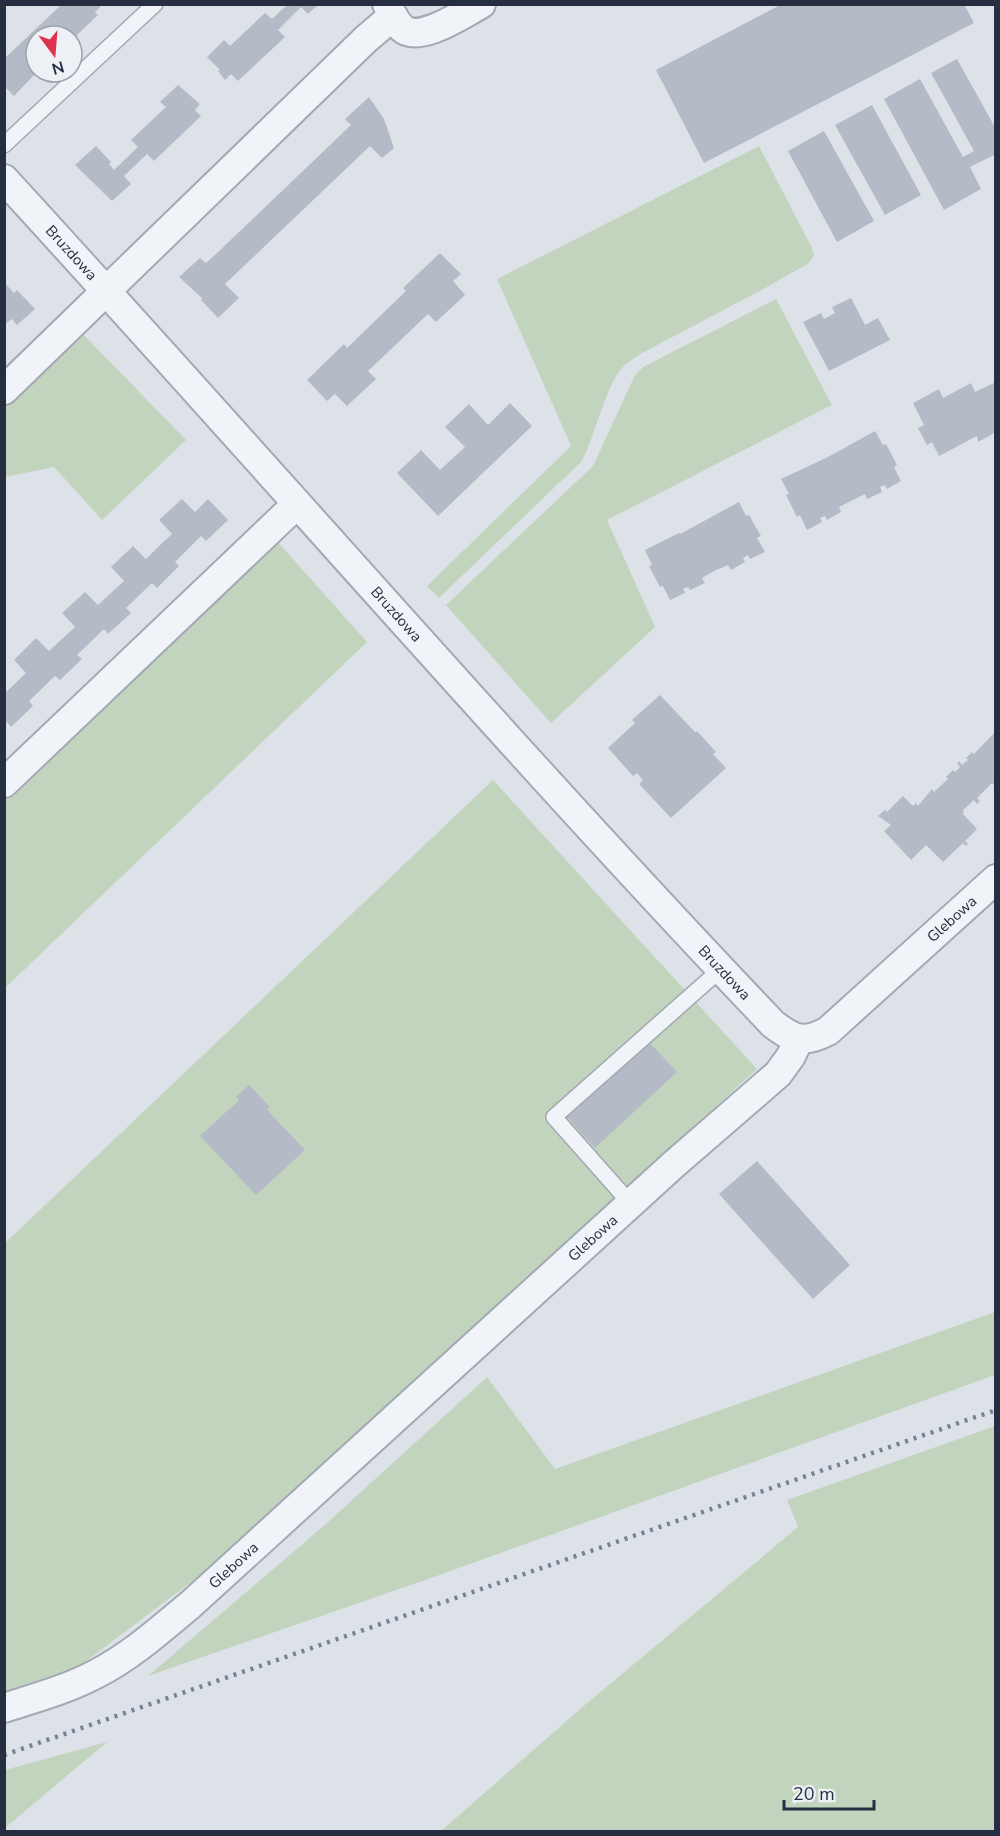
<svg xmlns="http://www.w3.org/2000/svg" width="1000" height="1836" font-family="'Nunito Sans',sans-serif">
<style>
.green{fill:#c3d4be}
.building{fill:#b4bbc6}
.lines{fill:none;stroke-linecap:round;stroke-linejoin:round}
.service-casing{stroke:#a2a9b3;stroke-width:18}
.minor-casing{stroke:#a2a9b3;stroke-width:32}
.service{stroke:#f0f3f7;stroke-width:15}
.minor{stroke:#f0f3f7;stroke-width:28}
.rail{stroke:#758194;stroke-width:4.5;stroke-dasharray:3 6;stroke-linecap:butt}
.labels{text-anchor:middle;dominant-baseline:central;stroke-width:4.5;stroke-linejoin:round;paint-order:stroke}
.street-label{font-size:15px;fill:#252f41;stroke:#edf1f6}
</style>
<rect width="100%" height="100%" fill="#dde2e9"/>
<!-- green -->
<path class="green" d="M 759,146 L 811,246 L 814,255 L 809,263 L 769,286 L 642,353 C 636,357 628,362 623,367 C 604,388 596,436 581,462 L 439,598 L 427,586 L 571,446 L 497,279 Z
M 776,299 L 832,405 L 607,520 L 655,627 L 551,723 L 446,605 L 593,466 L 635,375 L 643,367 Z
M 81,332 L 186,440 L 102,520 L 54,467 L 5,477 L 5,406 Z
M 276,540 L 367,642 L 5,988 L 5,800 Z
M 493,780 L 757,1069 L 199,1576 L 69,1674 L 5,1693 L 5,1243 Z
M 995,1312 L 995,1375 L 431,1578 L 148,1676 L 327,1523 L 487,1377 L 555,1469 Z
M 995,1426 L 995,1831 L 441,1831 L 580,1709 L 798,1527 L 787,1500 Z
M 107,1742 L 5,1828 L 5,1770 Z"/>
<!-- building -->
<path class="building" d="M 62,4 L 103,4 L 95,12 L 98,15 L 76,36 L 74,33 L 70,36 L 36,36 L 36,68 L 33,71 L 35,74 L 14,96 L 4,86 L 4,59 Z
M 288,4 L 319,4 L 308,14 L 301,7 L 278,30 L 285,37 L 238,81 L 231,74 L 225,80 L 218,71 L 220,70 L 207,57 L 224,40 L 230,46 L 265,13 L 272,19 Z
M 782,4 L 964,4 L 974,23 L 704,163 L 656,70 Z
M 957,59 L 996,129 L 996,154 L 970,167 L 981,189 L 944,210 L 884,99 L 920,79 L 963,157 L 974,151 L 931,73 Z
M 178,85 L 200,104 L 195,110 L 201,116 L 154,161 L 147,154 L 124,176 L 131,184 L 112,201 L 75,165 L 96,146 L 111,162 L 109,164 L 114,170 L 138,147 L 131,140 L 166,107 L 160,102 Z
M 369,97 L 384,119 L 394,148 L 382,158 L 370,146 L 225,284 L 239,298 L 218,318 L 201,300 L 202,298 L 179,277 L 200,258 L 206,263 L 216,254 L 351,125 L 345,119 Z
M 872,105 L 921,195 L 885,215 L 835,125 Z
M 824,131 L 874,221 L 837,242 L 788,151 Z
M 440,253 L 461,274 L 453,281 L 465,295 L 436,322 L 428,314 L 368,371 L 376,379 L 347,406 L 335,394 L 327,401 L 307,380 L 344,344 L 347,348 L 406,291 L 403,288 Z
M 4,282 L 14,293 L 17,290 L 35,309 L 17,325 L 12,319 L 4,325 Z
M 851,298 L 865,325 L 878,318 L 890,340 L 829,371 L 803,322 L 821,313 L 824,319 L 835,313 L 832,307 Z
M 996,382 L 996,432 L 978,442 L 977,436 L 939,456 L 932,442 L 927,445 L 918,428 L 924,425 L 913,403 L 939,389 L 943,398 L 971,383 L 975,392 Z
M 510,403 L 532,426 L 438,516 L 397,473 L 421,450 L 440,470 L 465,447 L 445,427 L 469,404 L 488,425 Z
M 875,431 L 883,445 L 886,444 L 897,465 L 894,467 L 901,481 L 887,489 L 885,485 L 880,487 L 882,492 L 867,499 L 865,494 L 839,507 L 841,512 L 827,520 L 825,516 L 820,518 L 822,522 L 807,530 L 800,515 L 797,517 L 786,495 L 789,494 L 781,479 L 828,457 Z
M 182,499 L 195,512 L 208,499 L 228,520 L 206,541 L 201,536 L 175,562 L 179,566 L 157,588 L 152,583 L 126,608 L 131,613 L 108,634 L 104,629 L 77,655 L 82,659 L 60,680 L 55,676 L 29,701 L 33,706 L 11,727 L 7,722 L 4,724 L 4,694 L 26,673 L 14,660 L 36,638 L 49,651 L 75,627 L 62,613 L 85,592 L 98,605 L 124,581 L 111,567 L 133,546 L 146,559 L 159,546 L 172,534 L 159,520 Z
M 739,502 L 746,516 L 749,515 L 761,536 L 757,538 L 765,552 L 750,559 L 748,555 L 743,558 L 745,562 L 731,570 L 728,565 L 714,571 L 702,578 L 705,583 L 690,590 L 688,587 L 683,589 L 685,593 L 670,600 L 663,586 L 660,587 L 649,566 L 652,565 L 645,550 L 679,533 L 680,534 Z
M 660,695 L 695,732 L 697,731 L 716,752 L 713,754 L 726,768 L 671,818 L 639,784 L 643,780 L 637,773 L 633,776 L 608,748 L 635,723 L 632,720 Z
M 996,731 L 996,787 L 992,783 L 977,798 L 980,801 L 977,804 L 974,800 L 963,810 L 964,812 L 962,813 L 977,829 L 965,841 L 968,844 L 966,846 L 963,843 L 943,862 L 926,845 L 911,860 L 884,831 L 891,825 L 878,816 L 885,810 L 887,812 L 903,796 L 913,806 L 916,803 L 918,806 L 932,789 L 934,792 L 948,779 L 946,777 L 953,770 L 955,772 L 960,767 L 957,763 L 959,761 L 962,765 L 968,760 L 966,758 L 972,752 L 974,754 Z
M 648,1041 L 677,1072 L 595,1148 L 566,1116 Z
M 249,1085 L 270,1107 L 267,1110 L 305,1150 L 256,1195 L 200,1136 L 239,1100 L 236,1097 Z
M 757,1161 L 850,1265 L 813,1299 L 719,1194 Z"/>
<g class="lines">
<defs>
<path id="service" d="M 4,145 L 155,4
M 631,1204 L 554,1117 L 721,969"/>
<g id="minor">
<path d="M 387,4 C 391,12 395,22 402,28 C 419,44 464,13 481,4"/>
<path id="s1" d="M 4,179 C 262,460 510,748 773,1024 C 794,1040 804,1044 828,1031 L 996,879"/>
<path d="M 4,390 L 366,39 L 393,16"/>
<path d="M 4,783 L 297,504"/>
<path id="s2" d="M 4,1708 C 35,1698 68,1689 96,1674 C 131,1656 160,1630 190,1605 L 673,1165 L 778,1074 L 791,1056 L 799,1039"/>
</g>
</defs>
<!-- service casing -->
<use href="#service" class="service-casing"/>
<!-- minor casing -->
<use href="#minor" class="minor-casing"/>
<!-- service -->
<use href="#service" class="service"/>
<!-- minor -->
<use href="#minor" class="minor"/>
<!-- rail -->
<path class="rail" d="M 4,1755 L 996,1410"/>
</g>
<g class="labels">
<!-- street labels -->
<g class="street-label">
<text stroke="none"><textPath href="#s1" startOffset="100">Bruzdowa</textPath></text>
<text stroke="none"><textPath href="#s1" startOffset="586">Bruzdowa</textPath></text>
<text stroke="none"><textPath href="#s1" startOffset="1370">Glebowa</textPath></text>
<text stroke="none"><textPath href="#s1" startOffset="1072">Bruzdowa</textPath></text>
<text stroke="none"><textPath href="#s2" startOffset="760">Glebowa</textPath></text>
<text stroke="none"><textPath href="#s2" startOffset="274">Glebowa</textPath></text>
</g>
</g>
<!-- border -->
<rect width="1000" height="1836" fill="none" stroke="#252f41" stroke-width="12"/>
<!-- north arrow -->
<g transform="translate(54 54) rotate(164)"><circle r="28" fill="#edf1f6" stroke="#9da3ae" stroke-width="1.5"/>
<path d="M0-4.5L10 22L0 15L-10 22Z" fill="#dc344e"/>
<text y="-9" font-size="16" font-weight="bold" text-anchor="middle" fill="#252f41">N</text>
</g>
<!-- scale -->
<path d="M784 1800v9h90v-9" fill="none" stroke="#252f41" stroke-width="3"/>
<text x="793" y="1800" font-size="18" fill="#252f41" stroke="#edf1f6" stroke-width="4.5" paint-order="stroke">20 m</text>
</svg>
